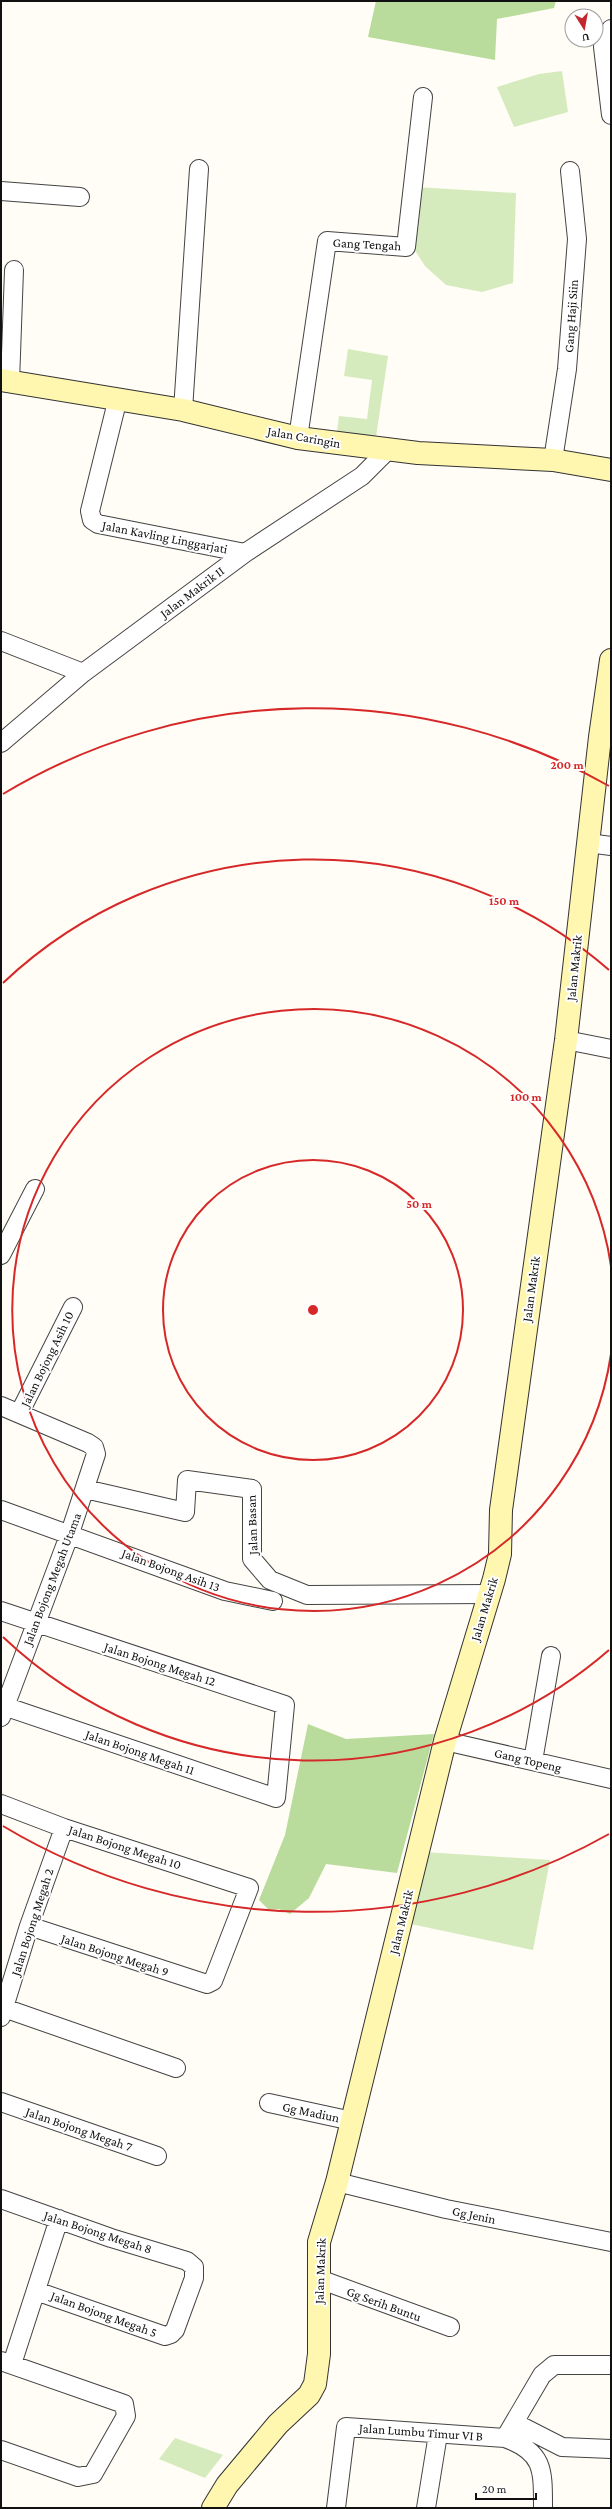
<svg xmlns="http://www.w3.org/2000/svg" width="612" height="2509" font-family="'Crimson Pro',serif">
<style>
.green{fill:#d5ebbd}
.forest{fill:#b9dc9c}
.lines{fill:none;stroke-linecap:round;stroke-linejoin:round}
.street-casing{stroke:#444;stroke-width:20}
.secondary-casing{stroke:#333;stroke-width:24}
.street{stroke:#fff;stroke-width:18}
.secondary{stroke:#fff6b0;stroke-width:22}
.ring{fill:none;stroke:#d62828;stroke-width:2}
.labels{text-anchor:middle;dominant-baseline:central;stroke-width:4;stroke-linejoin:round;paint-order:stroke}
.street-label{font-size:13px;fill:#111;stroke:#fff}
.centre{fill:#d62828;stroke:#fff;stroke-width:2}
.ring-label{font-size:12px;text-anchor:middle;font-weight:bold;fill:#d62828;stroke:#fff;stroke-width:4;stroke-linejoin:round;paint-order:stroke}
</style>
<rect width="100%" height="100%" fill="#fffdf5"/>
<!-- green -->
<path class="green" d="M 562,71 L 568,112 L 514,127 L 497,87 L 539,74 Z
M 416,187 L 516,193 L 513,283 L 482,292 L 446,285 L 425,266 L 412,246 Z
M 348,349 L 388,356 L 376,437 L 337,432 L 339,416 L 367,419 L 372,380 L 344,376 Z
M 424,1852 L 550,1860 L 533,1950 L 406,1923 Z
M 175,2438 L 223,2455 L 205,2478 L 159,2459 Z"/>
<!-- forest -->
<path class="forest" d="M 376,1 L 556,1 L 554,8 L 497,19 L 495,60 L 368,37 Z
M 308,1724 L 346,1739 L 434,1734 L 397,1873 L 326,1864 L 309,1898 L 290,1914 L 279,1909 L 269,1910 L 259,1900 L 285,1835 Z"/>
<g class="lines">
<defs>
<path id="street" d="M 611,29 L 603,47 L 611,115
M 1,191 L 80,197
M 10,382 L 14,270
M 118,398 L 90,511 L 92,520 L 98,524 L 245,553
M 183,410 L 199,169
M 298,438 L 327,241 L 406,247 L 423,97
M 553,460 L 567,369 L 577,239 L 570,171
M 1,641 L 83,673
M 1,743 L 83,673 L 245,553 L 362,476 L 389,449
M 588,843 L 611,846
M 566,1040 L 611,1049
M 1,1255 L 35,1189
M 1,1406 L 88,1443 L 94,1447 L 96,1454 L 70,1533 L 1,1717
M 20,1412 L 73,1307
M 85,1489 L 185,1512 L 187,1480 L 252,1489 L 252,1559 L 270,1580 L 307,1595 L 489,1594
M 1,1510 L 225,1591 L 273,1601
M 1,1611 L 285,1705 L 276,1798 L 1,1705
M 445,1741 L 611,1779
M 533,1761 L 551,1656
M 1,1804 L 64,1828 L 249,1888 L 213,1981 L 207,1984 L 29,1926
M 4,2008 L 176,2068
M 1,2017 L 29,1926 L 64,1828
M 1,2102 L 157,2156
M 269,2103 L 352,2121
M 337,2182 L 446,2209 L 611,2242
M 1,2199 L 111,2238 L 187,2261 L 194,2267 L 194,2278 L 175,2330 L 171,2334 L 165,2336 L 36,2291
M 319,2279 L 450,2327
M 1,2361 L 124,2404 L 126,2416 L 93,2474 L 78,2477 L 1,2450
M 12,2364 L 59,2219
M 515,2423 L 562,2447 L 611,2449
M 505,2438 L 542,2375 L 554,2365 L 611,2365
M 336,2508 L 346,2427 L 505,2438 C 544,2452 543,2470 543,2508
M 426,2508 L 438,2434"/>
<path id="secondary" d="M 1,380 L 183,410 L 298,438 L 418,453 L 553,460 L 611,470
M 213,2508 L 227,2485 L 278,2424 L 309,2395 L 315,2384 L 319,2354 L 319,2242 L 337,2182 L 445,1741 L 494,1579 L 500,1554 L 501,1510 L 566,1040 L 600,737 L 611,660"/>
</defs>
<!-- street casing -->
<use href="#street" class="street-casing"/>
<!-- secondary casing -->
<use href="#secondary" class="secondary-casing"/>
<!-- street -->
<use href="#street" class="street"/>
<!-- secondary -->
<use href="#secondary" class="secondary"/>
</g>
<!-- distance rings -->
<g class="ring">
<circle cx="313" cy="1310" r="150"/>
<path d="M611 1354A301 301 0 1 1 611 1266"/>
<path d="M609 1650A451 451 0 0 1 3 1637M3 983A451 451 0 0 1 609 970"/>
<path d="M609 1834A602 602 0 0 1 3 1826M3 794A602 602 0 0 1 609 786"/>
</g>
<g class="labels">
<!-- street labels -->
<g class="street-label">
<text transform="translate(367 244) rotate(3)">Gang Tengah</text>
<text transform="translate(571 316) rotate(-86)">Gang Haji Siin</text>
<text transform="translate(304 437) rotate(10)">Jalan Caringin</text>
<text transform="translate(165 537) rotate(11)">Jalan Kavling Linggarjati</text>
<text transform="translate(192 592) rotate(-37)">Jalan Makrik II</text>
<text transform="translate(574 968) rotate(-84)">Jalan Makrik</text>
<text transform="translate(531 1289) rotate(-82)">Jalan Makrik</text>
<text transform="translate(47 1359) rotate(-64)">Jalan Bojong Asih 10</text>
<text transform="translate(252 1525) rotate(-92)">Jalan Basan</text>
<text transform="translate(171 1570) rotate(20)">Jalan Bojong Asih 13</text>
<text transform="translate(52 1579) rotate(-69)">Jalan Bojong Megah Utama</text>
<text transform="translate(484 1609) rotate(-73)">Jalan Makrik</text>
<text transform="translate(160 1664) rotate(18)">Jalan Bojong Megah 12</text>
<text transform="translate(140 1752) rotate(19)">Jalan Bojong Megah 11</text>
<text transform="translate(528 1760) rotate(13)">Gang Topeng</text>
<text transform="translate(125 1847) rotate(18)">Jalan Bojong Megah 10</text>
<text transform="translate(32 1922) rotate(-72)">Jalan Bojong Megah 2</text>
<text transform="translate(401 1922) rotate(-76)">Jalan Makrik</text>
<text transform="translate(115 1955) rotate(18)">Jalan Bojong Megah 9</text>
<text transform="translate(311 2112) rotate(12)">Gg Madiun</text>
<text transform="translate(79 2129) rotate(19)">Jalan Bojong Megah 7</text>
<text transform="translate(474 2215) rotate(12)">Gg Jenin</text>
<text transform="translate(98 2232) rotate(18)">Jalan Bojong Megah 8</text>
<text transform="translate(320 2271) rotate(-88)">Jalan Makrik</text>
<text transform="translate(384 2304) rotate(20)">Gg Serih Buntu</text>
<text transform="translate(104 2314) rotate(20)">Jalan Bojong Megah 5</text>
<text transform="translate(421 2432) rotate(4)">Jalan Lumbu Timur VI B</text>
</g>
</g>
<circle cx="313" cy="1310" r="6" class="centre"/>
<g class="ring-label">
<text x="567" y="769">200 m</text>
<text x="504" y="905">150 m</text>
<text x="526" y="1101">100 m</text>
<text x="419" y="1208">50 m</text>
</g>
<!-- border -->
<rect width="612" height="2509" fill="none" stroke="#111111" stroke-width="4"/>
<!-- north arrow -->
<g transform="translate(584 28) rotate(169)"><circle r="19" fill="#ffffff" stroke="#a0a0a0"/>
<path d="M0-3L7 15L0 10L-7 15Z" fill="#c4262e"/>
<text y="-6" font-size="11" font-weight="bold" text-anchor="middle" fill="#111111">U</text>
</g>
<!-- scale -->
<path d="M476 2493v6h60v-6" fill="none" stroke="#111111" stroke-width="2"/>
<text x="482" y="2493" font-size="12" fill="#111111" stroke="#ffffff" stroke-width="3" paint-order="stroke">20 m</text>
</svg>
